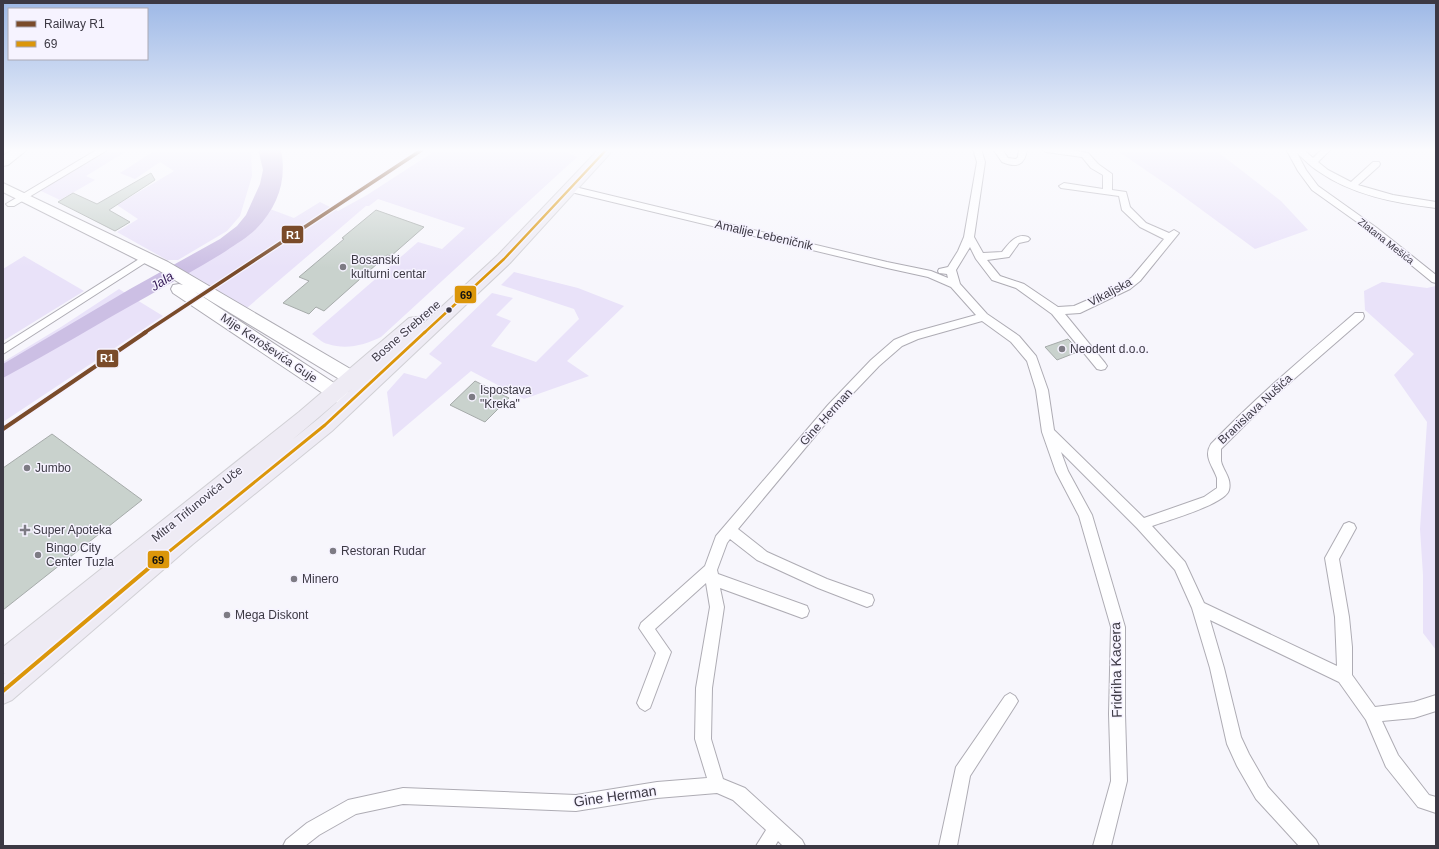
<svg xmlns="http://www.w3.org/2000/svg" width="1439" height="849" font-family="Helvetica,sans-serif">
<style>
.green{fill:#e9e2f9}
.water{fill:#ccbfe4}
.building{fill:#c9d2cd;stroke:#a6abaa}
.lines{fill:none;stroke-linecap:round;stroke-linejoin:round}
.street-casing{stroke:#aeacb4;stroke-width:2}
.secondary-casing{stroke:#aeacb4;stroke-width:2}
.primary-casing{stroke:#d1d0d5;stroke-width:2}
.street{fill:#fefeff;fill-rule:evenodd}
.secondary{fill:#fefeff;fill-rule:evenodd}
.primary{fill:#eeebf4;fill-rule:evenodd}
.bus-1-far2-casing{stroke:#f6f3ff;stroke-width:5}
.bus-1-far1-casing{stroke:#f6f3ff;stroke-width:6}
.bus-1-casing{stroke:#f6f3ff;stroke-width:7}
.bus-1-far2{stroke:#db960a;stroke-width:2.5}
.bus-1-far1{stroke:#db960a;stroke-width:3}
.bus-1{stroke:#db960a;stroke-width:4}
.rail-1-far1-casing{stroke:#f6f3ff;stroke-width:6}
.rail-1-casing{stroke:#f6f3ff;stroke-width:7}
.rail-1-far1{stroke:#7a4b2a;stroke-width:3.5}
.rail-1{stroke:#7a4b2a;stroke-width:4}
.poi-dot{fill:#7d7b84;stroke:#f6f3ff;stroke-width:1.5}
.bus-dot{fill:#3c3944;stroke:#f6f3ff;stroke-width:1.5}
.labels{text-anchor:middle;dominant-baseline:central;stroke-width:3;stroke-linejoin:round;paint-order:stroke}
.far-street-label{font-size:10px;fill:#3c3944;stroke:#f6f3ff}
.street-label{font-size:12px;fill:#3c3944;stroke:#f6f3ff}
.poi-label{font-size:12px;fill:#3c3944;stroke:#f6f3ff;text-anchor:start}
.water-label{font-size:13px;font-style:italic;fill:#351b57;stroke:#f6f3ff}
.near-street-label{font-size:14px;fill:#3c3944;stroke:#f6f3ff}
.line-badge{stroke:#f6f3ff;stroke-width:1.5}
.badge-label{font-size:11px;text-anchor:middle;font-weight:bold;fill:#fff}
.pale-badge-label{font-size:11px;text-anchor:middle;font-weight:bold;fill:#111}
</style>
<rect width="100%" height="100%" fill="#f7f6fc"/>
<!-- green -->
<path class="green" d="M 108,149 L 130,149 L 86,176 L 95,180 L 60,200 L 39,190 Z
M 157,149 L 251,149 L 252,176 L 240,216 L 227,231 L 178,260 L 167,260 L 117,232 L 138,219 L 117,205 L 174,171 L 160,162 L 135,179 L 120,173 Z
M 438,149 L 559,149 L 577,157 L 381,337 C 365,345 346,350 328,344 C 322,343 317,337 312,334 L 418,242 L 442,249 L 465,228 L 378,199 L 369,206 L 366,206 L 241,313 L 175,274 L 228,242 L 262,206 L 294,218 L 320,202 L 338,211 L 367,195 Z
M 1115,149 L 1214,149 L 1281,201 L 1308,230 L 1255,249 L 1176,191 Z
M 24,256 L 84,291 L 3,341 L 3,269 Z
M 514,272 L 578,288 L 624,306 L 567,361 L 589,376 L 524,399 L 471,371 L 393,437 L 387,392 L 404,373 L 426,379 L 442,363 L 429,354 L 492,293 L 513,298 L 496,315 L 511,321 L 491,346 L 536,362 L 579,319 L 574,309 L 501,285 Z
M 1382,282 L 1427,288 L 1436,286 L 1436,650 L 1423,633 L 1423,575 L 1420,529 L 1427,422 L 1394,375 L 1414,354 L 1365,310 L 1364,291 Z
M 119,289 L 163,316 L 3,422 L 3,362 L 61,327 Z"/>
<!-- water -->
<path class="water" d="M 258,149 L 281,149 C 287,181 278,206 256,229 C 248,237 236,244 226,251 C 201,267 174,281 148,296 C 99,323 52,352 3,378 L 3,364 L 130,289 L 220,239 L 237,226 L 246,215 L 260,184 L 263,170 Z"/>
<!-- building -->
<path class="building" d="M 151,173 L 155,180 L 109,210 L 130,222 L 115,231 L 58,202 L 73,193 L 97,204 Z
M 376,210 L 424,227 L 391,256 L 387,255 L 324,311 L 316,307 L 309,314 L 283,303 L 309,281 L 299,277 L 344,239 L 342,238 Z
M 1068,339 L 1080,351 L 1057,360 L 1045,347 Z
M 475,381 L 509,398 L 485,422 L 450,405 Z
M 52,434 L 142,500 L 3,610 L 3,468 Z"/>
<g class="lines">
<defs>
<path id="street" d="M 98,149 L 109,149 L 14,206 L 8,206 L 6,204 Z
M 973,149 L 981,149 L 985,162 L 974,237 L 983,253 L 1002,252 C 1009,243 1016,233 1028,237 L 1030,239 L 1028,241 L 1019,243 L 1009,257 L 987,260 L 1000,276 L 1024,284 L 1058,307 L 1074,306 L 1122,285 L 1132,277 L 1164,239 L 1140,227 L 1122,210 L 1119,196 L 1061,188 L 1059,186 L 1064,183 L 1103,189 L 1103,175 L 1091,168 L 1082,157 L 1046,152 L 1042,149 L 1066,149 L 1088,153 L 1098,164 L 1112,174 L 1112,190 L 1126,192 L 1130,207 L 1146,223 L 1169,233 L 1174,230 L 1179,233 L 1140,281 L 1130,289 L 1080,313 L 1065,314 L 1105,363 L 1107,366 L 1105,369 L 1101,370 L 1097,369 L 1052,314 L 1016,288 L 992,280 L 976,259 L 970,247 L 956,270 L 960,284 L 987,314 L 1019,336 L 1036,356 L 1048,390 L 1054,430 L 1144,518 L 1204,497 L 1217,488 C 1217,485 1217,481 1217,478 C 1213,466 1203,457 1211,444 C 1256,397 1306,355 1355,313 L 1363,313 L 1364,316 L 1363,319 L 1271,399 L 1221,449 C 1221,453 1221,457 1221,461 C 1223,471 1232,478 1229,490 C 1226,504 1166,521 1152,526 L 1185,562 L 1204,603 L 1337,666 L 1335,617 L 1325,558 L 1344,524 L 1349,522 L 1354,524 L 1356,528 L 1339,559 L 1349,617 L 1352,647 L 1352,675 L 1375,707 L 1414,702 L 1436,695 L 1436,711 L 1414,718 L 1382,721 L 1398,755 L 1429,795 L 1436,797 L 1436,813 L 1418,807 L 1386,767 L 1366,720 L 1339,682 L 1210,620 L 1224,668 L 1241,737 L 1249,754 L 1268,787 L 1316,840 L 1319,846 L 1299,846 L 1256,799 L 1237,766 L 1227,744 L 1210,668 L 1192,608 L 1175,570 L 1137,528 L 1061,452 L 1068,471 L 1092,515 L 1125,627 L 1125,714 L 1127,781 L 1111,846 L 1093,846 L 1111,781 L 1109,714 L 1111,627 L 1079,516 L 1056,472 L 1042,432 L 1036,390 L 1027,361 L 1011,342 L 982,321 L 918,339 L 902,346 L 879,366 L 836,411 L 738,529 L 767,552 L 827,579 L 872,595 L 874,600 L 872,605 L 867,607 L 818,588 L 757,560 L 730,539 L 727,543 L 717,570 L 718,574 L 807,606 L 809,611 L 807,616 L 802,618 L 720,588 L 724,607 L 712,688 L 711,739 L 723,779 L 745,788 L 802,840 L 805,846 L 783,846 L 778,841 L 775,846 L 756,846 L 766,830 L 733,800 L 717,793 L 657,798 L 576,811 L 403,804 L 356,814 L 319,835 L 305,846 L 283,846 L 286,840 L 307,823 L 348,800 L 403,788 L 576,795 L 657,782 L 707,778 L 695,739 L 696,688 L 710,607 L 706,583 L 655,629 L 671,652 L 650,708 L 645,711 L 640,708 L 637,703 L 656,653 L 639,628 L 641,623 L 705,566 L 716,536 L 828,405 L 871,360 L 894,340 L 911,333 L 976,315 L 951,287 L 928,277 L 887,268 L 571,192 L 568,191 L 566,189 L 568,187 L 571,186 L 887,262 L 931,271 L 948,278 L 947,274 L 939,273 L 938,271 L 939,269 L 948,267 L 958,251 L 964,237 L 977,162 Z
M 993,149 L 1002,149 L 1008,158 L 1016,159 L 1018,157 L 1019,149 L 1027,149 C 1025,166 1016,168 1002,162 Z
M 1286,149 L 1303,149 L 1313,158 L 1322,149 L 1331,149 L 1318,162 L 1328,170 L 1351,182 L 1373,162 L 1379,162 L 1380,164 L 1379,166 L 1358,185 L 1393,195 L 1436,202 L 1436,208 C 1395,203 1352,195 1318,171 C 1310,166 1304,159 1297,153 L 1306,170 L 1318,186 L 1377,228 L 1436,275 L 1436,283 L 1432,282 L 1371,232 L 1312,190 L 1298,171 Z
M 147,254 L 152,257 L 151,259 L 3,354 L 3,345 Z
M 1010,693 L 1015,696 L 1018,701 L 1015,706 L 970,776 L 957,846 L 939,846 L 956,767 L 1005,696 Z"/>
<path id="secondary" d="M 13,149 L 28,149 L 8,165 L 3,166 L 3,156 Z
M 3,183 L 168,262 L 371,381 L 374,386 L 371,391 L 365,393 L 359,391 L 194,291 L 354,396 L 357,401 L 354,406 L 348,408 L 342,406 L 173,293 L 171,289 L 173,285 L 179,284 L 183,285 L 158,270 L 3,192 Z"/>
<path id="primary" d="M 599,149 L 614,149 L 510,263 L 332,431 L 193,544 L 12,700 L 3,704 L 3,675 L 5,673 L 3,674 L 3,647 L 299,412 L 409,318 L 415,317 L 421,318 L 424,323 L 498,255 ZM 353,388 L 318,419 L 292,440 Z"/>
</defs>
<!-- street casing -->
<use href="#street" class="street-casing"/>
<!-- secondary casing -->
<use href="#secondary" class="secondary-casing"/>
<!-- primary casing -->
<use href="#primary" class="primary-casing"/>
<!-- street -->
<use href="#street" class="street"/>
<!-- secondary -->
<use href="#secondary" class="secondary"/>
<!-- primary -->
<use href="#primary" class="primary"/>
<defs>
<path id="bus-1-far2" d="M 424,333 L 504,259 L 607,149"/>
<path id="bus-1-far1" d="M 155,563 L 325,425 L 425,332"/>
<path id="bus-1" d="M 3,691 L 156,562"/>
</defs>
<!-- bus-1-far2 casing -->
<use href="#bus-1-far2" class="bus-1-far2-casing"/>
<!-- bus-1-far1 casing -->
<use href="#bus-1-far1" class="bus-1-far1-casing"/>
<!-- bus-1 casing -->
<use href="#bus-1" class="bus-1-casing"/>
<!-- bus-1-far2 -->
<use href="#bus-1-far2" class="bus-1-far2"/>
<!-- bus-1-far1 -->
<use href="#bus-1-far1" class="bus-1-far1"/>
<!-- bus-1 -->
<use href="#bus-1" class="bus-1"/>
<defs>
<path id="rail-1-far1" d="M 144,333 L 423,149"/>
<path id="rail-1" d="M 3,429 L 146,332"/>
</defs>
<!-- rail-1-far1 casing -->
<use href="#rail-1-far1" class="rail-1-far1-casing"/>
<!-- rail-1 casing -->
<use href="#rail-1" class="rail-1-casing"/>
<!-- rail-1-far1 -->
<use href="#rail-1-far1" class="rail-1-far1"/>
<!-- rail-1 -->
<use href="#rail-1" class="rail-1"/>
</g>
<!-- sky -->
<linearGradient id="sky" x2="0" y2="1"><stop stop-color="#9db8e6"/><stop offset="0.56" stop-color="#fbfbfe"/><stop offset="1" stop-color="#fbfbfe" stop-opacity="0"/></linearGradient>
<rect width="1439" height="268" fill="url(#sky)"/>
<!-- markers -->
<g class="poi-dot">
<circle cx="343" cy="267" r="4"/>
<circle cx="1062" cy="349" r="4"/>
<circle cx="472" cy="397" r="4"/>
<circle cx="27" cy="468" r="4"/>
<path d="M23 524h4v4h4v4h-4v4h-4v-4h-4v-4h4z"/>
<circle cx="333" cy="551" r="4"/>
<circle cx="38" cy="555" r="4"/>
<circle cx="294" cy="579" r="4"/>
<circle cx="227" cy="615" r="4"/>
</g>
<circle class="bus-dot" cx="449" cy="310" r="3.5"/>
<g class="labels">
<!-- far-street labels -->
<g class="far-street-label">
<text transform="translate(1386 241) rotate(38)">Zlatana Mešića</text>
</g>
<!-- street labels -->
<g class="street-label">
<text transform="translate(764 235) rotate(13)">Amalije Lebeničnik</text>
<text transform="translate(1110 292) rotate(-28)">Vikaljska</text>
<text transform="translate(406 331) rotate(-41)">Bosne Srebrene</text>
<text transform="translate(269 348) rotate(34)">Mije Keroševića Guje</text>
<text transform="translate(1255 409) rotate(-43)">Branislava Nušića</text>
<text transform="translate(826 417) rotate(-48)">Gine Herman</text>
<text transform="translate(197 504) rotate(-39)">Mitra Trifunovića Uče</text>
</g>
<!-- poi labels -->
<g class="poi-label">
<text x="351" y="260">Bosanski<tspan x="351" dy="14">kulturni centar</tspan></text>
<text x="1070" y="349">Neodent d.o.o.</text>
<text x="480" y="390">Ispostava<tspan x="480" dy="14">"Kreka"</tspan></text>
<text x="35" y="468">Jumbo</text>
<text x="33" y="530">Super Apoteka</text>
<text x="46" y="548">Bingo City<tspan x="46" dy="14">Center Tuzla</tspan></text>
<text x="341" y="551">Restoran Rudar</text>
<text x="302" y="579">Minero</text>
<text x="235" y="615">Mega Diskont</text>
</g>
<!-- water labels -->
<g class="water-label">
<text transform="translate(162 281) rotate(-32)">Jala</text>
</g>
<!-- near-street labels -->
<g class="near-street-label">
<text transform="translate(1116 670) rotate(-91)">Fridriha Kacera</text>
<text transform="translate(615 796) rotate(-8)">Gine Herman</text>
</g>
</g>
<g class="line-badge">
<rect x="281" y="225" width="23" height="19" rx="4" fill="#7a4b2a"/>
<rect x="454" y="285" width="23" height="19" rx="4" fill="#db960a"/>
<rect x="96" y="349" width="23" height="19" rx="4" fill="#7a4b2a"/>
<rect x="147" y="550" width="23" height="19" rx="4" fill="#db960a"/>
</g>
<g class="badge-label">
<text x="293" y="239">R1</text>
<text x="107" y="362">R1</text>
</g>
<g class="pale-badge-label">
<text x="466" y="299">69</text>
<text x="158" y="564">69</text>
</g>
<!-- border -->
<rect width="1439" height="849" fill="none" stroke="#3c3944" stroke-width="8"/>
<!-- legend -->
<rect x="8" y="8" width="140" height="52" fill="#f6f3ff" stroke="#aca9b4"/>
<rect x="16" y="21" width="20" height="6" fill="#7a4b2a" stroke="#aca9b4"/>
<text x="44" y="28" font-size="12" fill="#3c3944">Railway R1</text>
<rect x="16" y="41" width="20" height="6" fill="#db960a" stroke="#aca9b4"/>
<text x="44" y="48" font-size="12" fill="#3c3944">69</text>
</svg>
